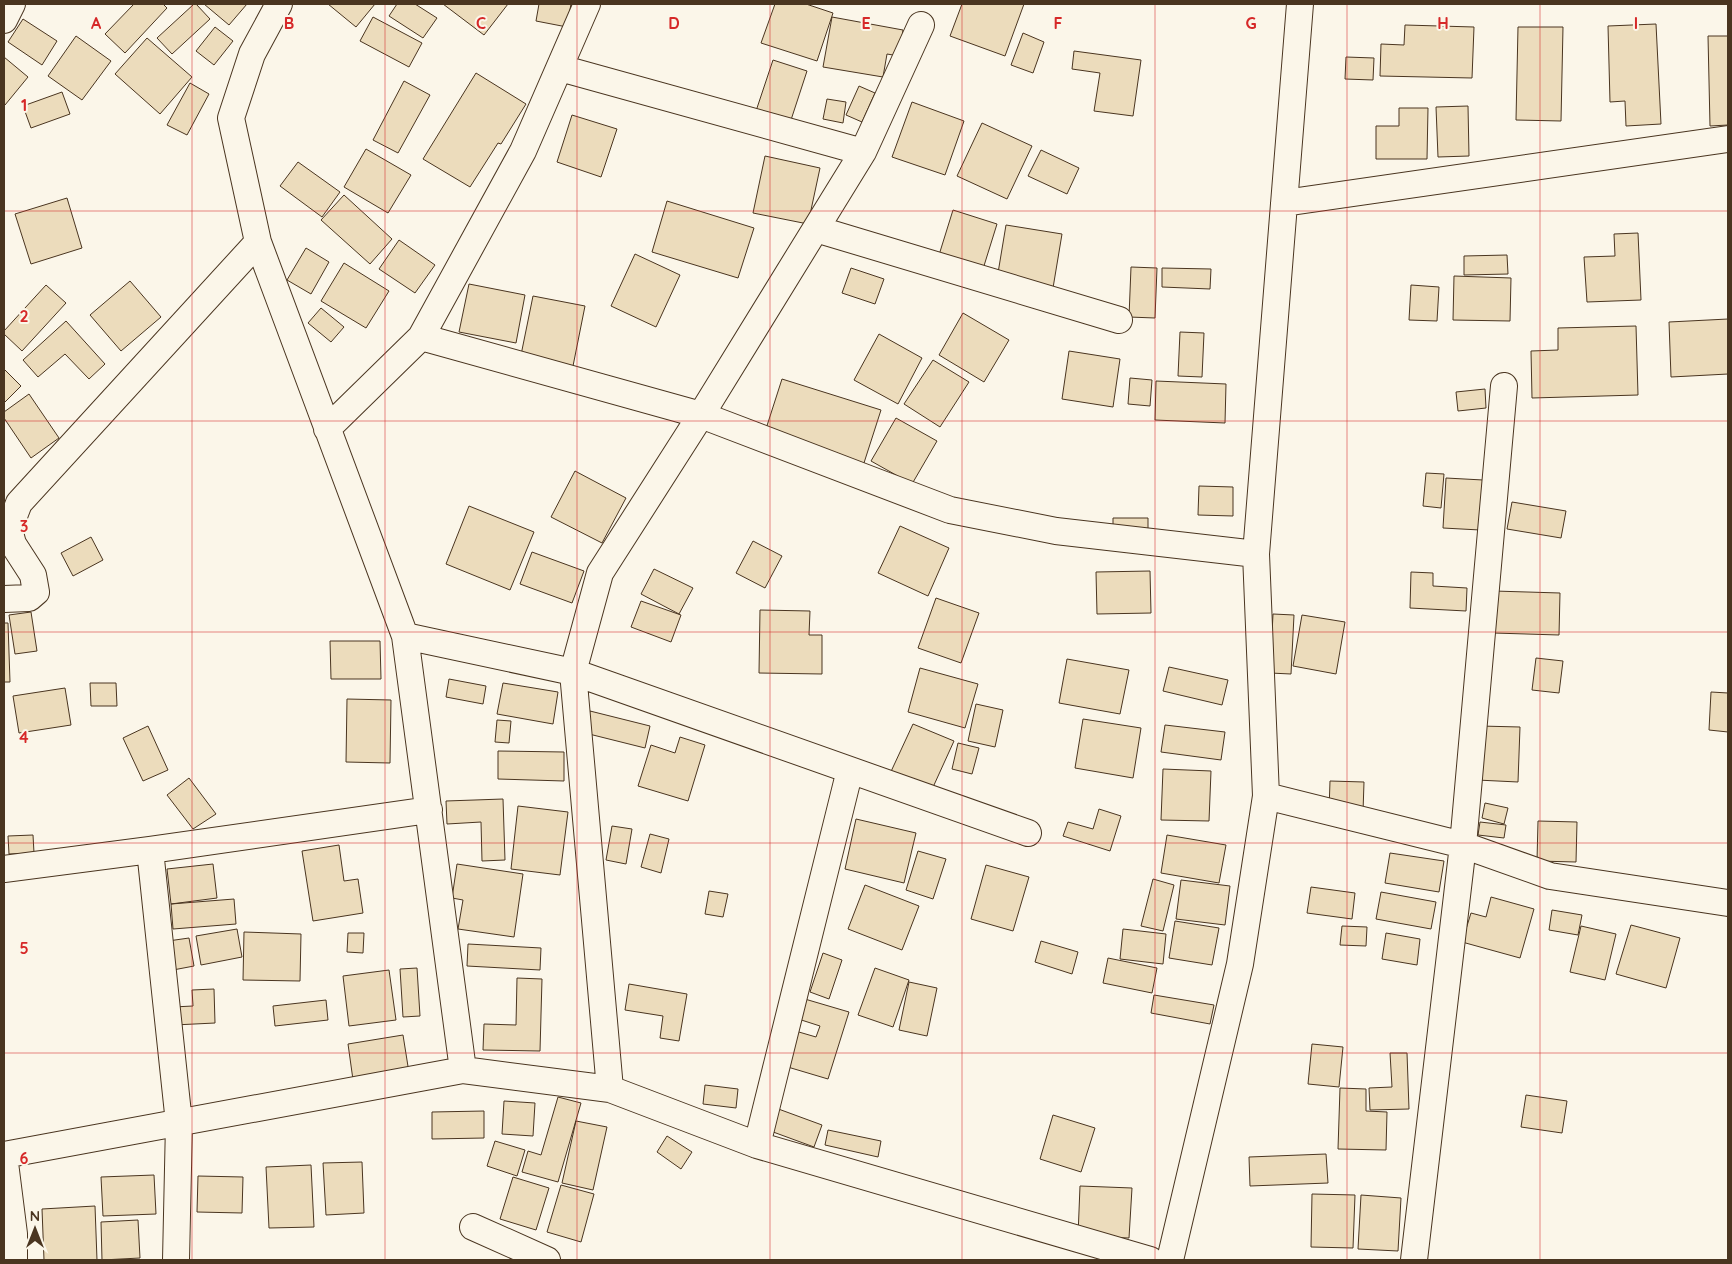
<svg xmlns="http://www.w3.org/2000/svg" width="1732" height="1264" font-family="Quicksand,sans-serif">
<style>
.building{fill:#ecdcbc;stroke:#4a3520}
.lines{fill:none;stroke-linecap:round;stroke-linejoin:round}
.street-casing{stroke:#4a3520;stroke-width:28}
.street{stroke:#fbf6e9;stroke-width:26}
.grid{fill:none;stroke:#d62828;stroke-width:1;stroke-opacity:0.55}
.grid-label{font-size:16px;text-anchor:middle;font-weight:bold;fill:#d62828;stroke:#fbf6e9;stroke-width:4;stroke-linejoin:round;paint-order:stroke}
</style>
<rect width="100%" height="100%" fill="#fbf6e9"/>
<!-- building -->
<path class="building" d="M 134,4 L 163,4 L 167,8 L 125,53 L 105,34 Z
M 194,4 L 196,4 L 210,19 L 172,54 L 157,38 Z
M 204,4 L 247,4 L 229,25 Z
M 328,4 L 375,4 L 356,27 Z
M 397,4 L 415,4 L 437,18 L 423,38 L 389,16 Z
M 443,4 L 508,4 L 484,35 Z
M 539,4 L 571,4 L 567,27 L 536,21 Z
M 775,4 L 806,4 L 833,13 L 817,61 L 761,43 Z
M 962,4 L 1024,4 L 1005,56 L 950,36 Z
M 373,17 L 422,43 L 409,67 L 360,41 Z
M 832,17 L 903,30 L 899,56 L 887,54 L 883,77 L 823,67 Z
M 23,19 L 57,41 L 42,65 L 8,42 Z
M 1656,24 L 1661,124 L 1626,126 L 1625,101 L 1610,102 L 1608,26 Z
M 1405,25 L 1474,27 L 1472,78 L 1380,76 L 1381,44 L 1404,45 Z
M 215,27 L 233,41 L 214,65 L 196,51 Z
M 1518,27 L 1563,27 L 1561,121 L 1516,120 Z
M 1023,33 L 1044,42 L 1033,73 L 1011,65 Z
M 76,36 L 111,61 L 82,100 L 48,76 Z
M 1708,36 L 1728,36 L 1728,125 L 1710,126 Z
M 147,38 L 192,77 L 160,114 L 115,74 Z
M 1074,51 L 1141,60 L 1133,116 L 1094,111 L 1100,73 L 1072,69 Z
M 4,57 L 28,77 L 5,105 L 4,105 Z
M 1346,57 L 1374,58 L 1373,80 L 1345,79 Z
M 773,60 L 807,71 L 790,123 L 756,111 Z
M 476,73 L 526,104 L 501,144 L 498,143 L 470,187 L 423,159 Z
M 404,81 L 430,95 L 398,153 L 373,140 Z
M 190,83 L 209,94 L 187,135 L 167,125 Z
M 859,86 L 875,93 L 862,122 L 846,115 Z
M 62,92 L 70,114 L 31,128 L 23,106 Z
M 827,99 L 846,102 L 843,123 L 823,119 Z
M 912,102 L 964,121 L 945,175 L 892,157 Z
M 1468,106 L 1469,156 L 1438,157 L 1436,107 Z
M 1399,108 L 1428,108 L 1427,159 L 1376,159 L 1376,126 L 1399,126 Z
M 572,115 L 617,129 L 601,177 L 557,162 Z
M 982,123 L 1032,146 L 1007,199 L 957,176 Z
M 366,149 L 411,175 L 388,213 L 344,187 Z
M 1041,150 L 1079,168 L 1067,194 L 1028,176 Z
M 765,156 L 820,168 L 808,224 L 753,213 Z
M 298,162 L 340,192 L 322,217 L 280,186 Z
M 344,195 L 392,239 L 370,264 L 321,220 Z
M 67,198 L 82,248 L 31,264 L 15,214 Z
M 667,201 L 754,228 L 738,278 L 652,252 Z
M 953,210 L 997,224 L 983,269 L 939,255 Z
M 1006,225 L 1062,234 L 1053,288 L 997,279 Z
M 1638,233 L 1641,300 L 1587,302 L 1584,257 L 1615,256 L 1614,234 Z
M 399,240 L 435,265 L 415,293 L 379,269 Z
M 306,248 L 329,262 L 311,294 L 287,280 Z
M 635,254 L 680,275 L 656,327 L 611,306 Z
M 1507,255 L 1508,274 L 1464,275 L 1464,256 Z
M 344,263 L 389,291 L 366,328 L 321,301 Z
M 1131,267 L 1157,268 L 1155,318 L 1129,317 Z
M 851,268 L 884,279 L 875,304 L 842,293 Z
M 1162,268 L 1211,269 L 1210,289 L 1162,287 Z
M 1454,276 L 1511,278 L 1510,321 L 1453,320 Z
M 130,281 L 161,317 L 121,351 L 90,315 Z
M 469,284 L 525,295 L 516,343 L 459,332 Z
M 46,285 L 66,303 L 22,351 L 4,334 L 4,331 Z
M 1411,285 L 1439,287 L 1437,321 L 1409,320 Z
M 533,296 L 585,306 L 573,366 L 521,355 Z
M 321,308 L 344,327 L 331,342 L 308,323 Z
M 963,313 L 1009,340 L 984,382 L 939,355 Z
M 1728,319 L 1728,374 L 1671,377 L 1669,322 Z
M 66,321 L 105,364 L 89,379 L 65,354 L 38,377 L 23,360 Z
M 1636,326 L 1638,395 L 1532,398 L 1531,351 L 1558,350 L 1558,328 Z
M 1180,332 L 1204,333 L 1202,377 L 1178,376 Z
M 879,334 L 922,358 L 898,404 L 854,380 Z
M 1069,351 L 1120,359 L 1113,407 L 1062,399 Z
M 933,360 L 969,382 L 940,427 L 904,404 Z
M 4,369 L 21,386 L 4,403 Z
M 1130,378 L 1152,380 L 1150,406 L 1128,404 Z
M 782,379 L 881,410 L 863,466 L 764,435 Z
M 1156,381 L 1226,384 L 1225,423 L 1155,420 Z
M 1485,389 L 1486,408 L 1458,411 L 1456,392 Z
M 29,394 L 59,438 L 31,458 L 4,418 L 4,412 Z
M 896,418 L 937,441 L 912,484 L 871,461 Z
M 575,471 L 626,498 L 602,543 L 551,517 Z
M 1426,473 L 1444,474 L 1441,508 L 1423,506 Z
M 1446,478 L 1483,480 L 1480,530 L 1443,528 Z
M 1199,486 L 1233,487 L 1233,516 L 1198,515 Z
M 1512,502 L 1566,511 L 1561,538 L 1507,529 Z
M 469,506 L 534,532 L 510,590 L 446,564 Z
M 1113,518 L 1148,518 L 1148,536 L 1113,537 Z
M 900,526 L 949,548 L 928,596 L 878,573 Z
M 91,537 L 103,560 L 73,576 L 61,553 Z
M 753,541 L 782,556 L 765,588 L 736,573 Z
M 532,552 L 584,571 L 572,603 L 520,584 Z
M 654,569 L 693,588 L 679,614 L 641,594 Z
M 1150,571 L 1151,613 L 1097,614 L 1096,572 Z
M 1411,572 L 1433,573 L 1433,586 L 1467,588 L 1466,611 L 1410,608 Z
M 1494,591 L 1560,593 L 1559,635 L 1493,633 Z
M 936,598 L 979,613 L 961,663 L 918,648 Z
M 641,601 L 681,615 L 671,642 L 631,627 Z
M 760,610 L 810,611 L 809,635 L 822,635 L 822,674 L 759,673 Z
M 31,612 L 37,651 L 15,654 L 9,615 Z
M 1273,614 L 1294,615 L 1291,674 L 1270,673 Z
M 1302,615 L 1345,622 L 1336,674 L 1293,666 Z
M 4,623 L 8,623 L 10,682 L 4,682 Z
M 330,641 L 380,641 L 381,679 L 331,679 Z
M 1536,658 L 1563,661 L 1559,693 L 1532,690 Z
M 1067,659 L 1129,670 L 1120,714 L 1059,703 Z
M 1169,667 L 1228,680 L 1222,705 L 1163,691 Z
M 920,668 L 978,684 L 965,728 L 908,712 Z
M 449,679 L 486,686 L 483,704 L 446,697 Z
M 90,683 L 116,683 L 117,706 L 91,706 Z
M 503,683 L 558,692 L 553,724 L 497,714 Z
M 65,688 L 71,725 L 19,733 L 13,696 Z
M 1711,692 L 1728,693 L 1728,732 L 1709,730 Z
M 347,699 L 391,700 L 390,763 L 346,762 Z
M 976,704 L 1003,710 L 995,747 L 968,741 Z
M 590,711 L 650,726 L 645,748 L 585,733 Z
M 1083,719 L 1141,728 L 1133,778 L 1075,768 Z
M 497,720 L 511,721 L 509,743 L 495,742 Z
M 913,724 L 954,741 L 929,796 L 888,778 Z
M 1165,725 L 1225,732 L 1221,760 L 1161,752 Z
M 148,726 L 168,770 L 143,781 L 123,738 Z
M 1480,726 L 1520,727 L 1518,782 L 1477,780 Z
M 680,737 L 705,745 L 688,801 L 638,786 L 651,745 L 675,753 Z
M 958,743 L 979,748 L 972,774 L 952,769 Z
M 498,751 L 564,752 L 564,781 L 498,779 Z
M 1163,769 L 1211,771 L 1209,821 L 1161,820 Z
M 189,778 L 216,814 L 193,829 L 167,795 Z
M 1330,781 L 1364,782 L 1363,812 L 1329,811 Z
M 503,799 L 505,860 L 482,861 L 481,822 L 447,824 L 446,801 Z
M 1485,803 L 1508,808 L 1504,824 L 1482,818 Z
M 518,806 L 568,812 L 560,875 L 511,869 Z
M 1099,809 L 1121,816 L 1110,851 L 1063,836 L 1068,822 L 1093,829 Z
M 856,819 L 916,833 L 904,883 L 845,869 Z
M 1538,821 L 1577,822 L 1576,862 L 1537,861 Z
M 1480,822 L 1506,825 L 1504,838 L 1478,835 Z
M 612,826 L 632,829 L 626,864 L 606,860 Z
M 650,834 L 669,839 L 661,873 L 641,867 Z
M 33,835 L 34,853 L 9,854 L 8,836 Z
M 1167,835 L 1226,845 L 1219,883 L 1161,873 Z
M 339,845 L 344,881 L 358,879 L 363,913 L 313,921 L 302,851 Z
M 918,851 L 946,859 L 933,899 L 906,890 Z
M 1390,853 L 1444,861 L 1439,892 L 1385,883 Z
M 213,864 L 217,898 L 171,904 L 167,869 Z
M 457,864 L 523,874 L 514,937 L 458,929 L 463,900 L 452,898 Z
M 986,865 L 1029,877 L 1013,931 L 971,919 Z
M 1153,879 L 1174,885 L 1163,931 L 1141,926 Z
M 1181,880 L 1230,886 L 1225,925 L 1176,919 Z
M 865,885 L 919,906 L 902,950 L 848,929 Z
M 1311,887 L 1355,893 L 1352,919 L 1307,913 Z
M 709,891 L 728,894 L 723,917 L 705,914 Z
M 1381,892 L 1436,902 L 1431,929 L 1376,919 Z
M 1491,897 L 1534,909 L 1520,958 L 1462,942 L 1471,913 L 1486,917 Z
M 234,899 L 236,924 L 173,929 L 171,904 Z
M 1552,910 L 1582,915 L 1578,935 L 1549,930 Z
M 1175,921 L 1219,928 L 1212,965 L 1169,958 Z
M 1631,925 L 1680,938 L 1666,988 L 1616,974 Z
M 1342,926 L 1367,927 L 1366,946 L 1340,945 Z
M 1581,926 L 1616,934 L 1605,980 L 1570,972 Z
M 237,929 L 242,957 L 201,965 L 196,936 Z
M 1123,929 L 1166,934 L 1163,964 L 1120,959 Z
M 244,932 L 301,934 L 300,981 L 243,980 Z
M 348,933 L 364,933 L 363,953 L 347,952 Z
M 1386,933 L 1420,939 L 1417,965 L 1382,959 Z
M 189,938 L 194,966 L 173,970 L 168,941 Z
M 1041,941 L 1078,952 L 1072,974 L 1035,962 Z
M 468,944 L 541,948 L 540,970 L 467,966 Z
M 823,953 L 842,960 L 829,999 L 810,992 Z
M 1108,958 L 1157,968 L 1152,993 L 1103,983 Z
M 417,968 L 420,1016 L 403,1017 L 400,969 Z
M 875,968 L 909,980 L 893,1027 L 858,1015 Z
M 389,970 L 396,1020 L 349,1026 L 343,976 Z
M 517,978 L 542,979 L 540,1051 L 483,1050 L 484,1024 L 516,1025 Z
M 909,982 L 937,988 L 927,1036 L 899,1030 Z
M 629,984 L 687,994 L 679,1041 L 660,1038 L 663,1016 L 625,1010 Z
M 214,989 L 215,1023 L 174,1025 L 173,1007 L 193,1006 L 192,990 Z
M 1154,995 L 1214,1005 L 1210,1024 L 1151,1013 Z
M 798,997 L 849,1012 L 828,1079 L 781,1065 L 792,1030 L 816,1037 L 820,1026 L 792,1017 Z
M 326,1000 L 328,1020 L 275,1026 L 273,1006 Z
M 403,1035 L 410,1079 L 354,1087 L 348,1044 Z
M 1312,1044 L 1343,1047 L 1339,1087 L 1308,1084 Z
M 1390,1053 L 1407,1053 L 1409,1109 L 1370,1110 L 1369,1088 L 1392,1087 Z
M 705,1085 L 738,1089 L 736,1108 L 703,1104 Z
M 1340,1088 L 1366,1089 L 1366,1111 L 1387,1112 L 1386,1150 L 1338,1149 Z
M 1526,1095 L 1567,1101 L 1562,1133 L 1521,1127 Z
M 558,1097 L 581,1103 L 558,1182 L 522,1172 L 528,1151 L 541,1155 Z
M 504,1101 L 535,1103 L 533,1136 L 502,1134 Z
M 773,1107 L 822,1125 L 814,1147 L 765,1129 Z
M 484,1111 L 484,1138 L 432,1139 L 432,1112 Z
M 1053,1115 L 1095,1128 L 1081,1172 L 1040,1159 Z
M 576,1121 L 607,1127 L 593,1190 L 562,1183 Z
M 828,1130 L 881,1141 L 878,1157 L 825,1145 Z
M 667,1136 L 692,1152 L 681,1169 L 657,1152 Z
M 495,1141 L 525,1150 L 517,1176 L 487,1166 Z
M 1326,1154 L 1328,1183 L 1250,1186 L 1249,1157 Z
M 362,1162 L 364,1213 L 326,1215 L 323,1163 Z
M 311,1165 L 314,1227 L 269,1228 L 266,1167 Z
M 154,1175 L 156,1214 L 103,1216 L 101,1177 Z
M 198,1176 L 243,1177 L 242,1213 L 197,1212 Z
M 513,1177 L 549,1188 L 536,1230 L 500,1219 Z
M 561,1185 L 594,1194 L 581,1242 L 547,1232 Z
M 1080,1186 L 1132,1188 L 1129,1238 L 1078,1236 Z
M 1312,1194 L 1355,1195 L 1353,1248 L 1311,1247 Z
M 1361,1195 L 1401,1198 L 1398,1251 L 1358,1249 Z
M 95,1206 L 97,1260 L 44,1260 L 42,1209 Z
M 138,1220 L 140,1258 L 102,1260 L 101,1222 Z"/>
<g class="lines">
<defs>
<path id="street" d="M 279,4 L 252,54 L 231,118 L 258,242 L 405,636 L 463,1070
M 4,20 L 12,4
M 560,68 L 863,152
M 1284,203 L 1728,139
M 816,229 L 1119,320
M 421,337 L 701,415 L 950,510 L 1056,531 L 1256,554
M 327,429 L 421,337 L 523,151 L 587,4
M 4,599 L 29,598 L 36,592 L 33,575 L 13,544 L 9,529 L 19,503 L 258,242
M 405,636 L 573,672 L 1028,833
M 1266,796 L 1463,845 L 1550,876 L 1728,903
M 150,850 L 179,1123 L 176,1260
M 4,869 L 150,850 L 429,810
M 610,1089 L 573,672 L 600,573 L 701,415 L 863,152 L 921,25
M 757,1145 L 850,770
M 4,1155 L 463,1070 L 610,1089 L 757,1145 L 1150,1260
M 4,1155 L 14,1234 L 14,1260
M 473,1227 L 547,1260
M 1170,1260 L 1240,964 L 1266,796 L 1256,554 L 1300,4
M 1414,1260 L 1463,845 L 1504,386"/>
</defs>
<!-- street casing -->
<use href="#street" class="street-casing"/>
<!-- street -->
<use href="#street" class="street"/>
</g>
<!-- grid -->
<path class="grid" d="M 192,4 L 192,1260M 385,4 L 385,1260M 577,4 L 577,1260M 770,4 L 770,1260M 962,4 L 962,1260M 1155,4 L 1155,1260M 1347,4 L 1347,1260M 1540,4 L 1540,1260M 4,211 L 1728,211M 4,421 L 1728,421M 4,632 L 1728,632M 4,843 L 1728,843M 4,1053 L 1728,1053"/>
<g class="grid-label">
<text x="96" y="29">A</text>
<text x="289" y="29">B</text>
<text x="481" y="29">C</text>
<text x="674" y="29">D</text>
<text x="866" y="29">E</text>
<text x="1058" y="29">F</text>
<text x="1251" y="29">G</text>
<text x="1443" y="29">H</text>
<text x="1636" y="29">I</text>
<text x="24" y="111">1</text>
<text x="24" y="322">2</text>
<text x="24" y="532">3</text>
<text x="24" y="743">4</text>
<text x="24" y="954">5</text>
<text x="24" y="1164">6</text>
</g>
<!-- border -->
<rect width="1732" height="1264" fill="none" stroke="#4a3520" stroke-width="10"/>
<!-- north arrow -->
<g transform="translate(35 1229)" stroke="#fbf6e9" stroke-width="4" paint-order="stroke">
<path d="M0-4L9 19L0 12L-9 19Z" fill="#4a3520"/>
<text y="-8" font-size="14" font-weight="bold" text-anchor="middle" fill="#4a3520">N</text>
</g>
</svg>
